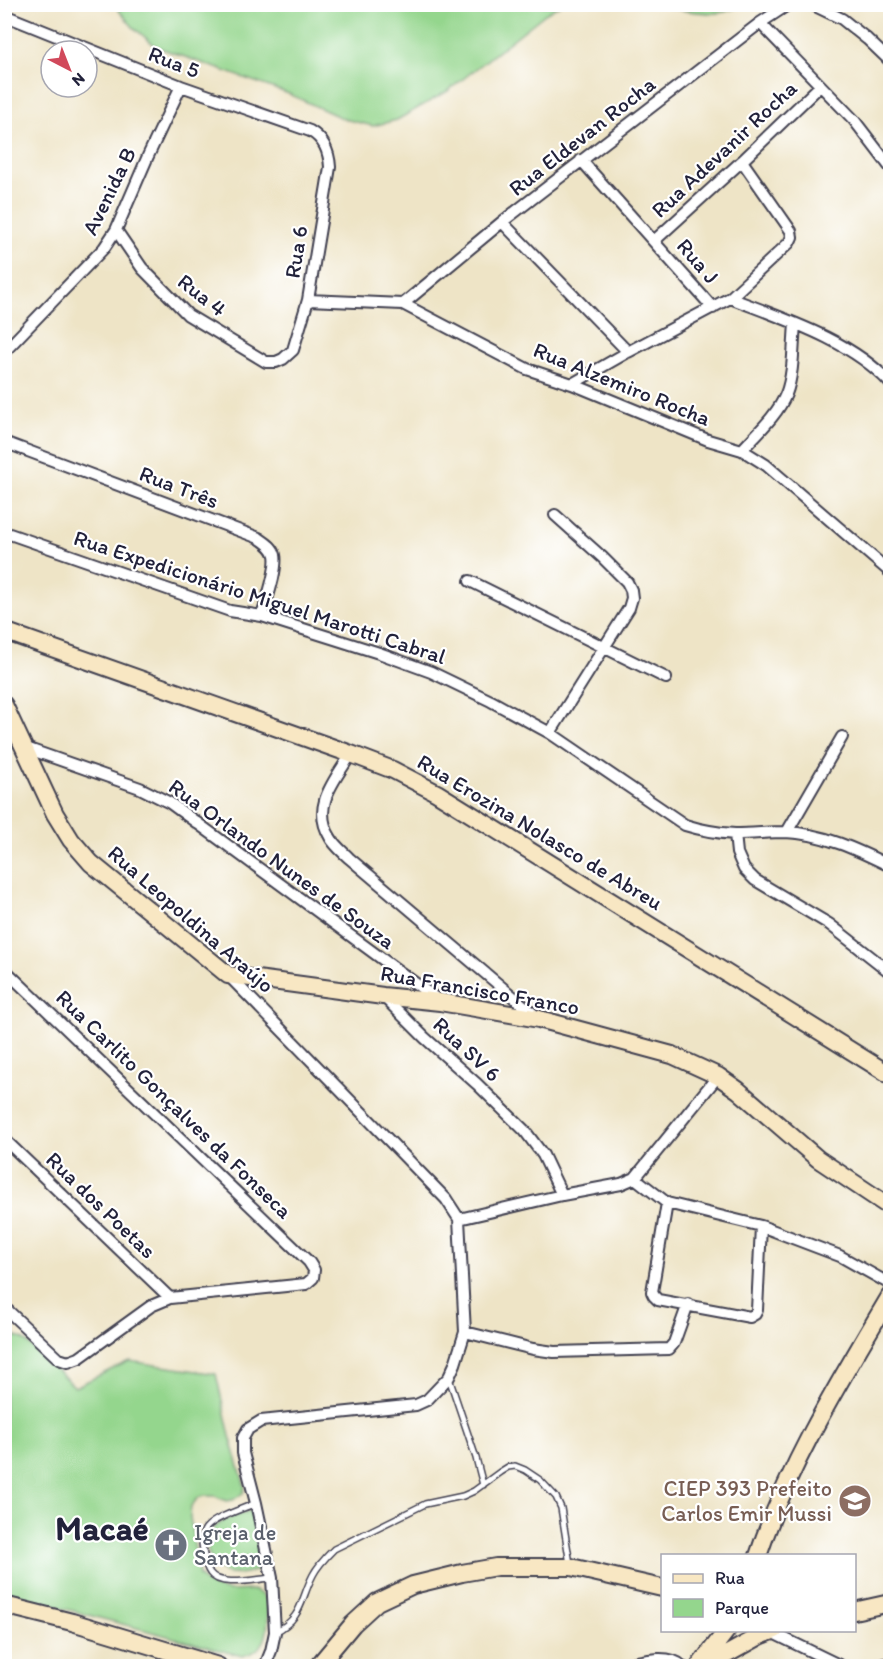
<svg xmlns="http://www.w3.org/2000/svg" width="895" height="1671" font-family="Itim,sans-serif">
<style>
.green{fill:#94d68d;stroke:#5b7c64;stroke-width:1.5}
.lines{fill:none;stroke-linecap:round;stroke-linejoin:round}
.lane-casing{stroke:#413f50;stroke-width:8}
.street-casing{stroke:#413f50;stroke-width:14}
.secondary-casing{stroke:#413f50;stroke-width:20}
.lane{stroke:#fff;stroke-width:5}
.street{stroke:#fff;stroke-width:10}
.secondary{stroke:#f8e7c3;stroke-width:16}
.labels{text-anchor:middle;dominant-baseline:central;stroke-width:4.5;stroke-linejoin:round;paint-order:stroke}
.street-label{font-size:22px;fill:#22223b;stroke:#fff}
.education-label{font-size:22px;fill:#785e54;stroke:#fff;text-anchor:end}
.worship-label{font-size:22px;fill:#5b616d;stroke:#fff;text-anchor:start}
.town-label{font-size:34px;font-weight:bold;fill:#22223b;stroke:#fff}
</style>
<rect width="100%" height="100%" fill="#fff"/>
<filter id="ink" filterUnits="userSpaceOnUse"><feTurbulence type="fractalNoise" baseFrequency=".0167" numOctaves="2"/><feDisplacementMap in="SourceGraphic" scale="12" xChannelSelector="R" yChannelSelector="G"/><feConvolveMatrix kernelMatrix="1 2 1 2 8 2 1 2 1" color-interpolation-filters="sRGB"/></filter>
<filter id="wash" filterUnits="userSpaceOnUse"><feTurbulence type="fractalNoise" baseFrequency=".008" numOctaves="4" result="noise"/><feDisplacementMap in="SourceGraphic" scale="24" xChannelSelector="R" yChannelSelector="G"/><feGaussianBlur stdDeviation="1.35" result="paint"/><feColorMatrix in="noise" values="0 0 0 0 0 0 0 0 0 0 0 0 0 0 0 0 0 1.4 0 .05"/><feComposite in="paint" operator="in"/></filter>
<g filter="url(#wash)">
<rect width="100%" height="100%" fill="#eee4c6"/>
<!-- green -->
<path class="green" d="M 114,5 L 560,5 L 545,14 L 448,91 L 397,120 L 373,126 L 344,119 L 289,94 L 157,47 L 134,28 Z
M 661,5 L 743,5 C 737,7 730,11 724,12 C 712,15 672,10 661,5 Z
M 14,1336 L 23,1339 L 75,1387 L 129,1361 L 216,1374 L 230,1436 L 245,1487 L 243,1493 L 233,1500 L 226,1501 L 215,1496 L 204,1496 L 198,1498 L 191,1506 L 190,1517 L 199,1576 L 208,1584 L 218,1589 L 229,1591 L 253,1590 L 261,1594 L 268,1601 C 267,1626 273,1649 242,1656 L 36,1601 L 5,1594 L 4,1346 Z
M 251,1510 L 263,1569 C 252,1571 241,1576 230,1574 C 208,1569 200,1541 216,1526 C 225,1518 240,1515 251,1510 Z"/>
</g>
<g filter="url(#ink)">
<g class="lines">
<defs>
<path id="lane" d="M 449,1378 L 476,1458 L 483,1485
M 256,1503 C 243,1509 215,1517 206,1528 C 200,1536 202,1546 204,1555 C 205,1561 206,1568 210,1573 C 220,1588 255,1579 272,1578
M 275,1632 C 303,1618 300,1600 313,1575 C 318,1565 326,1557 334,1549 L 425,1504 L 463,1496 L 474,1491 L 500,1472 L 508,1467 L 515,1466 L 525,1470 L 540,1480 L 556,1497 L 561,1508 L 570,1564"/>
<path id="street" d="M 811,4 L 842,19 L 867,39 L 890,61
M 4,15 L 181,86 L 310,131 C 324,139 329,151 330,167 L 308,300 L 293,350 L 283,359 L 276,362 L 266,362 L 188,315 L 142,268 L 116,230
M 760,23 L 854,120 L 890,167
M 581,160 L 713,308
M 502,222 L 628,352
M 654,241 L 742,161 L 820,86
M 730,298 C 784,319 851,340 890,383
M 308,300 L 403,304 L 527,369 L 572,384 L 708,440 L 742,450 L 766,465 L 890,572
M 403,304 L 502,222 L 760,23 L 789,4
M 4,352 L 104,248 L 116,230 L 148,156 L 181,86
M 572,384 L 628,352 L 730,298 L 789,243 L 792,237 L 791,231 L 742,161
M 4,442 L 259,538 C 266,543 273,547 275,555 C 278,569 266,602 262,616
M 742,450 C 757,433 777,416 786,394 C 794,373 793,346 795,324
M 4,532 L 230,611 L 262,616 L 379,653 L 431,672 L 491,701 L 550,733 L 685,825 C 701,830 717,833 735,834 C 752,834 769,832 785,832 C 822,833 858,850 890,866
M 470,581 L 666,678
M 550,733 L 629,608 L 632,598 L 631,590 L 627,582 L 602,557 L 555,515
M 26,748 L 140,788 L 170,803 L 438,1000
M 351,754 C 335,780 311,806 330,837 C 334,845 343,852 349,858 L 537,1017
M 787,832 L 842,737
M 735,834 L 737,853 L 744,869 L 755,880 L 829,924 L 890,972
M 4,969 L 309,1262 L 314,1270 L 313,1278 L 306,1284 L 170,1298 L 151,1306 L 79,1358 L 68,1362 L 59,1359 L 4,1307
M 229,976 L 446,1199 L 459,1219
M 383,996 L 425,1038 L 477,1084 L 525,1131 L 543,1155 L 562,1195
M 4,1139 L 170,1298
M 635,1178 L 667,1203 L 761,1226 L 840,1256 L 890,1284
M 667,1203 L 652,1292 L 654,1296 L 658,1300 L 750,1317 L 755,1314 L 757,1310 L 761,1226
M 465,1332 L 533,1349 L 554,1352 L 669,1349 L 674,1343 L 688,1304
M 771,1632 L 841,1666
M 265,1666 L 271,1651 L 275,1632 L 272,1578 L 256,1503 L 243,1453 L 243,1438 L 248,1429 L 261,1421 L 416,1405 L 427,1400 L 449,1377 L 455,1364 L 465,1332 L 459,1219 L 562,1195 L 621,1184 L 635,1178 L 718,1076
M 617,1666 C 636,1663 667,1652 682,1666
M 875,1666 L 890,1663"/>
<path id="secondary" d="M 4,631 L 351,754 L 393,770 L 437,793 L 890,1075
M 4,705 L 55,814 L 71,840 L 91,863 L 228,975 L 383,996 L 440,1002 L 539,1019 L 672,1055 L 718,1076 L 738,1090 L 818,1159 L 890,1207
M 758,1556 C 789,1463 841,1379 890,1296
M 4,1605 L 72,1622 L 218,1666
M 854,1611 L 890,1603
M 700,1665 L 727,1630
M 318,1666 L 353,1624 L 377,1602 L 413,1585 L 462,1573 L 496,1567 L 571,1567 L 662,1588
M 706,1666 L 760,1636 L 775,1630"/>
</defs>
<!-- lane casing -->
<use href="#lane" class="lane-casing"/>
<!-- street casing -->
<use href="#street" class="street-casing"/>
<!-- secondary casing -->
<use href="#secondary" class="secondary-casing"/>
<!-- lane -->
<use href="#lane" class="lane"/>
<!-- street -->
<use href="#street" class="street"/>
<!-- secondary -->
<use href="#secondary" class="secondary"/>
</g>
</g>
<!-- icons -->
<defs>
<symbol id="school-disc" viewBox="-11 -11 22 22"><circle r="9.5" fill="#8d6e63" stroke="#fff"/><path d="M0-5L7-2L0 1L-7-2ZM-4 1L0 2.5L4 1V4Q0 6-4 4Z" fill="#fff"/></symbol>
<symbol id="church-disc" viewBox="-11 -11 22 22"><circle r="9.5" fill="#6b7280" stroke="#fff"/><path d="M-1.2-6h2.4v3.5h3.3v2.4h-3.3V6h-2.4V-.1h-3.3v-2.4h3.3Z" fill="#fff"/></symbol>
</defs>
<g fill-rule="evenodd">
<use href="#school-disc" x="836" y="1482" width="38" height="38"/>
<use href="#church-disc" x="152" y="1526" width="38" height="38"/>
</g>
<g class="labels">
<!-- street labels -->
<g class="street-label">
<text transform="translate(174 62) rotate(21)">Rua 5</text>
<text transform="translate(582 136) rotate(-38)">Rua Eldevan Rocha</text>
<text transform="translate(724 149) rotate(-43)">Rua Adevanir Rocha</text>
<text transform="translate(109 191) rotate(-64)">Avenida B</text>
<text transform="translate(296 252) rotate(-81)">Rua 6</text>
<text transform="translate(698 261) rotate(49)">Rua J</text>
<text transform="translate(202 295) rotate(38)">Rua 4</text>
<text transform="translate(622 384) rotate(22)">Rua Alzemiro Rocha</text>
<text transform="translate(179 487) rotate(21)">Rua Três</text>
<text transform="translate(260 597) rotate(18)">Rua Expedicionário Miguel Marotti Cabral</text>
<text transform="translate(540 832) rotate(31)">Rua Erozina Nolasco de Abreu</text>
<text transform="translate(282 864) rotate(36)">Rua Orlando Nunes de Souza</text>
<text transform="translate(191 919) rotate(41)">Rua Leopoldina Araújo</text>
<text transform="translate(480 990) rotate(10)">Rua Francisco Franco</text>
<text transform="translate(467 1049) rotate(43)">Rua SV 6</text>
<text transform="translate(174 1104) rotate(44)">Rua Carlito Gonçalves da Fonseca</text>
<text transform="translate(101 1205) rotate(44)">Rua dos Poetas</text>
</g>
<!-- education labels -->
<g class="education-label">
<text x="832" y="1488">CIEP 393 Prefeito<tspan x="832" dy="25">Carlos Emir Mussi</tspan></text>
</g>
<!-- worship labels -->
<g class="worship-label">
<text x="194" y="1532">Igreja de<tspan x="194" dy="25">Santana</tspan></text>
</g>
<!-- town labels -->
<g class="town-label">
<text x="102" y="1528">Macaé</text>
</g>
</g>
<!-- margin -->
<rect width="895" height="1671" fill="none" stroke="#fff" stroke-width="24"/>
<!-- legend -->
<rect x="661" y="1554" width="195" height="78" fill="#ffffff" stroke="#a7a7b1" stroke-width="1.5"/>
<rect x="673" y="1574" width="30" height="9" fill="#f8e7c3" stroke="#a7a7b1" stroke-width="1.5"/>
<text x="715" y="1584" font-size="18" fill="#22223b">Rua</text>
<rect x="673" y="1599" width="30" height="18" fill="#94d68d" stroke="#a7a7b1" stroke-width="1.5"/>
<text x="715" y="1614" font-size="18" fill="#22223b">Parque</text>
<!-- north arrow -->
<g transform="translate(69 69) rotate(138)"><circle r="28" fill="#ffffff" stroke="#a7a7b1" stroke-width="1.5"/>
<path d="M0-4.5L10 22L0 15L-10 22Z" fill="#d1495b"/>
<text y="-9" font-size="16" font-weight="bold" text-anchor="middle" fill="#22223b">N</text>
</g>
</svg>
